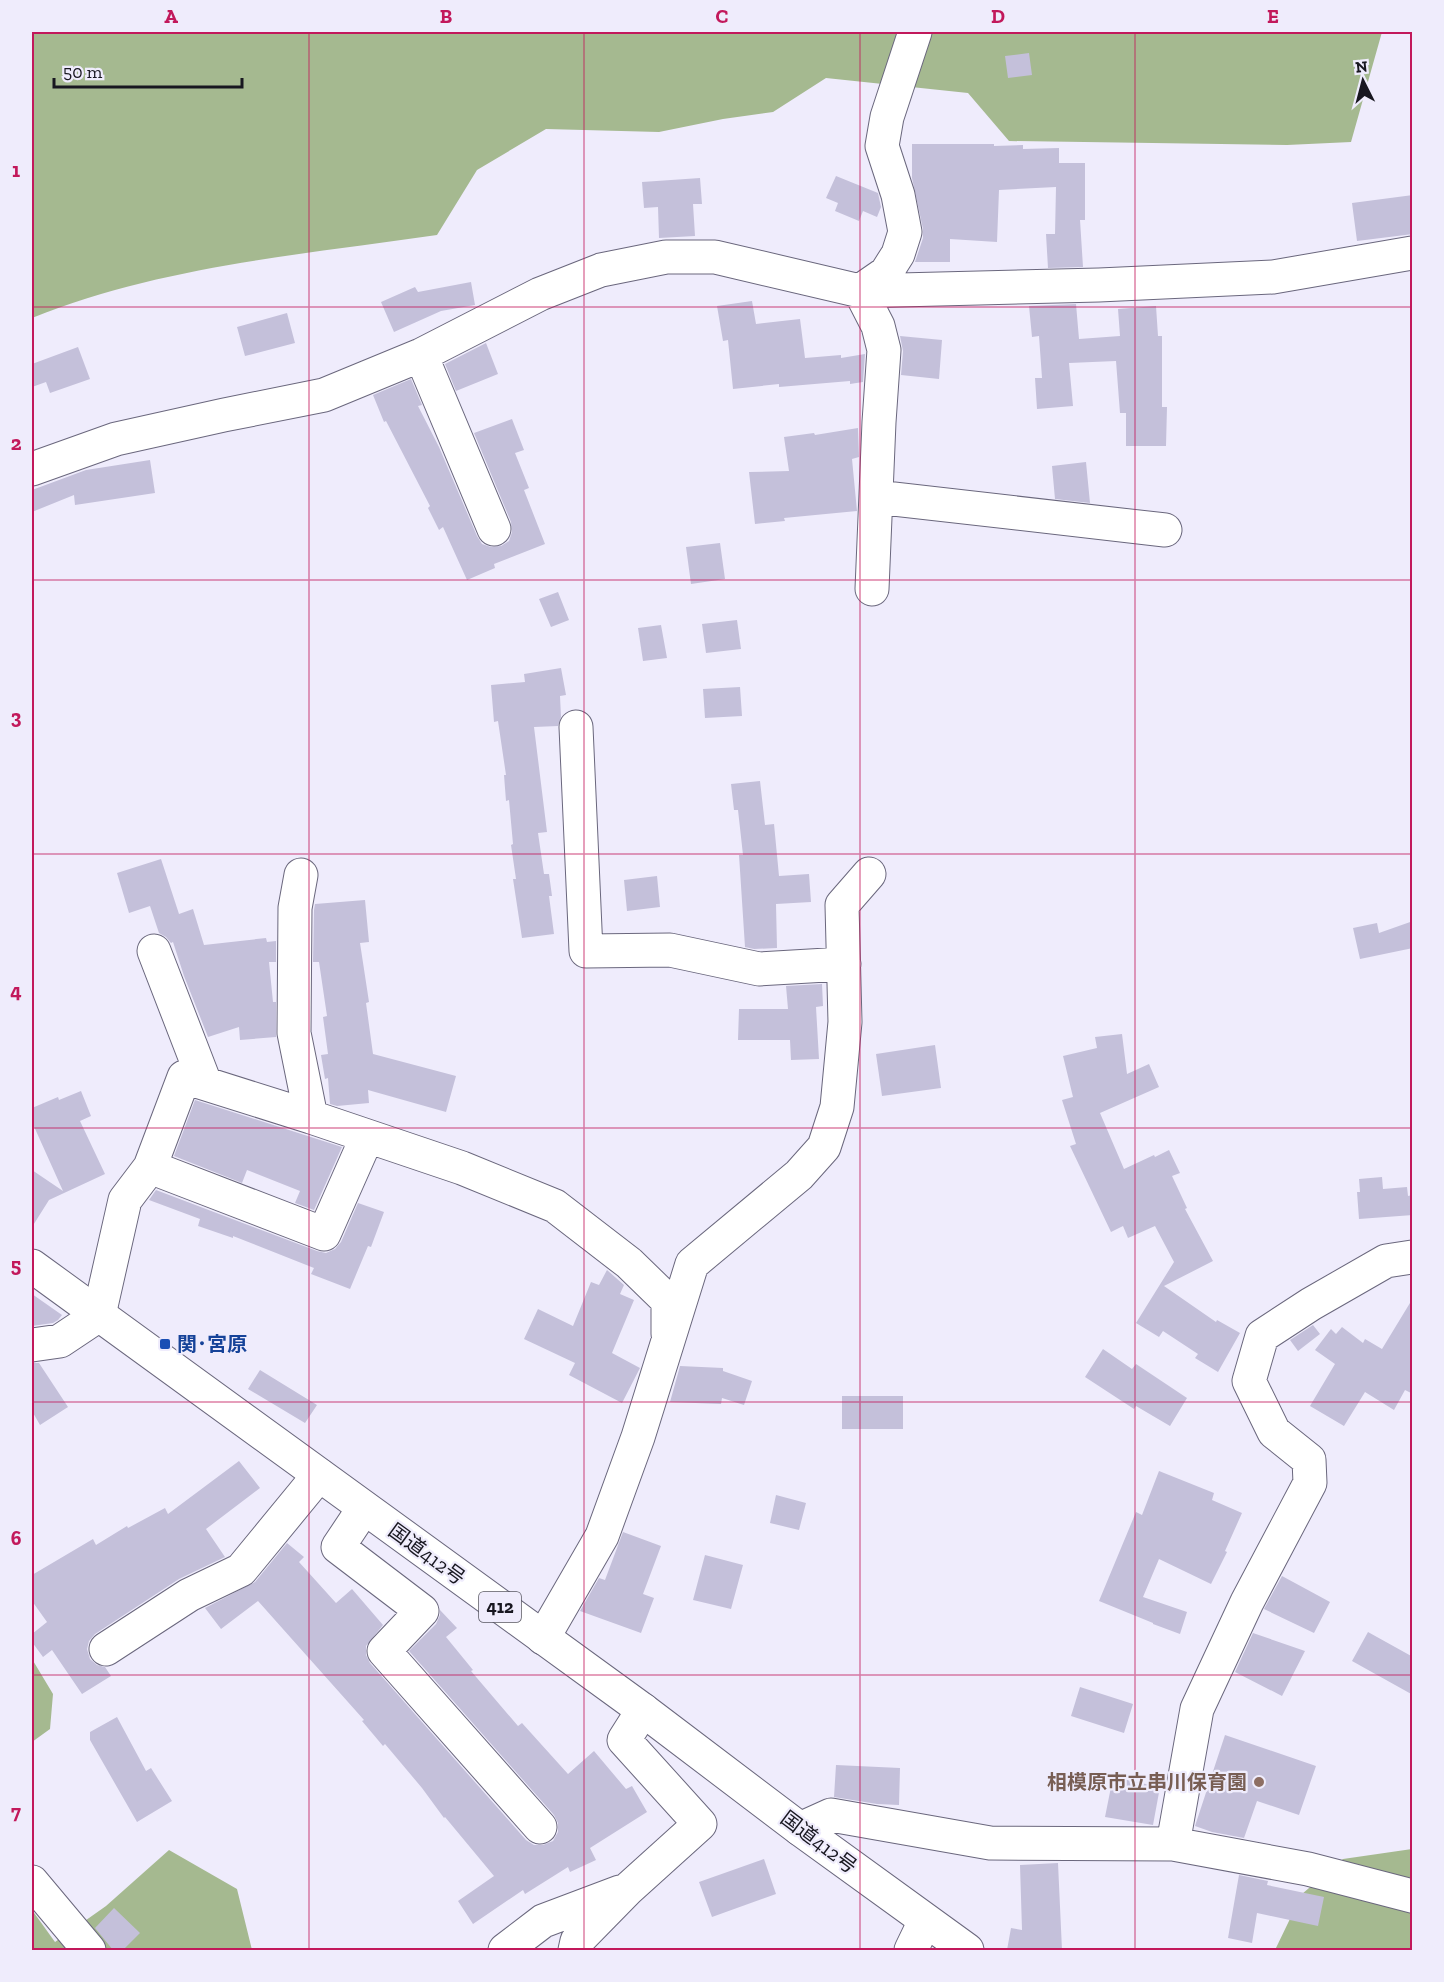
<svg xmlns="http://www.w3.org/2000/svg" width="1444" height="1982" font-family="'Zilla Slab','Noto Sans JP',serif">
<style>
.forest{fill:#a5b990}
.building{fill:#c4c0da}
.lines{fill:none;stroke-linecap:round;stroke-linejoin:round}
.minor-casing{stroke:#6a677d;stroke-width:35}
.highway-casing{stroke:#6a677d;stroke-width:35}
.minor{stroke:#fff;stroke-width:33}
.highway{stroke:#fff;stroke-width:33}
.grid{fill:none;stroke:#c2185b;stroke-width:1.5;stroke-opacity:0.55}
.transit-dot{fill:#1a4fb4;stroke:#efecfc;stroke-width:2}
.education-dot{fill:#8d6e63;stroke:#efecfc;stroke-width:2}
.labels{text-anchor:middle;dominant-baseline:central;stroke-width:4.5;stroke-linejoin:round;paint-order:stroke}
.shield{fill:#efecfc;stroke:#585762;stroke-width:1.5}
.shield-label{font-size:18px;font-weight:bold;fill:#181720}
.transit-label{font-size:20px;font-weight:bold;fill:#164399;stroke:#efecfc;text-anchor:start}
.street-label{font-size:20px;fill:#181720;stroke:#efecfc}
.education-label{font-size:20px;font-weight:bold;fill:#785e54;stroke:#efecfc;text-anchor:end}
.neatline{fill:none;stroke:#c2185b;stroke-width:2}
.grid-label{font-size:20px;text-anchor:middle;font-weight:bold;fill:#c2185b}
</style>
<rect width="100%" height="100%" fill="#efecfc"/>
<!-- forest -->
<path class="forest" d="M 32,32 L 1382,32 L 1351,142 L 1287,145 L 1009,141 L 968,93 L 826,78 L 773,112 L 723,119 L 659,132 L 546,129 L 477,170 L 437,235 C 301,255 160,266 32,318 Z
M 32,1659 L 53,1694 L 50,1729 L 32,1742 Z
M 1412,1849 L 1412,1950 L 1275,1950 L 1302,1894 L 1343,1859 Z
M 169,1850 L 237,1889 L 252,1950 L 32,1950 L 32,1910 L 55,1942 L 106,1906 Z"/>
<!-- building -->
<path class="building" d="M 1029,53 L 1032,75 L 1008,78 L 1005,56 Z
M 912,144 L 994,144 L 994,146 L 1023,145 L 1023,149 L 1059,148 L 1059,163 L 1085,163 L 1085,220 L 1080,220 L 1083,267 L 1048,268 L 1046,234 L 1055,234 L 1056,187 L 999,190 L 997,242 L 950,239 L 950,262 L 915,262 L 923,238 L 923,229 L 912,178 Z
M 836,176 L 878,193 L 881,207 L 877,217 L 863,211 L 859,221 L 835,211 L 838,203 L 826,198 Z
M 700,178 L 702,204 L 693,204 L 695,236 L 659,238 L 658,207 L 644,208 L 642,182 Z
M 1413,195 L 1413,234 L 1357,241 L 1352,203 Z
M 471,282 L 475,305 L 441,311 L 394,332 L 381,302 L 415,287 L 418,292 Z
M 752,301 L 756,324 L 800,319 L 805,358 L 841,355 L 841,358 L 865,354 L 863,382 L 850,384 L 850,381 L 779,387 L 779,384 L 733,389 L 728,340 L 723,341 L 717,306 Z
M 1076,304 L 1079,339 L 1120,336 L 1118,309 L 1156,306 L 1158,336 L 1162,336 L 1162,407 L 1167,407 L 1166,446 L 1126,446 L 1126,413 L 1120,413 L 1116,361 L 1069,363 L 1073,406 L 1037,409 L 1035,378 L 1042,378 L 1039,336 L 1032,337 L 1029,306 Z
M 287,313 L 295,343 L 245,356 L 237,327 Z
M 900,336 L 942,340 L 939,379 L 901,375 L 903,351 Z
M 486,343 L 498,374 L 456,391 L 445,364 Z
M 78,347 L 90,379 L 50,393 L 46,382 L 32,387 L 32,364 Z
M 411,379 L 422,405 L 418,406 L 439,447 L 477,536 L 482,544 L 491,547 L 501,546 L 509,541 L 512,532 L 511,522 L 474,433 L 512,419 L 524,450 L 515,453 L 529,488 L 524,490 L 545,544 L 494,564 L 495,568 L 467,580 L 443,527 L 439,530 L 428,508 L 430,506 L 386,421 L 384,422 L 373,395 Z
M 858,428 L 859,457 L 852,459 L 857,511 L 784,518 L 785,521 L 755,524 L 749,472 L 789,471 L 784,437 L 814,433 L 815,435 Z
M 150,460 L 155,493 L 75,505 L 74,495 L 32,512 L 32,490 L 86,470 Z
M 1086,462 L 1090,503 L 1055,499 L 1052,466 Z
M 720,543 L 725,579 L 691,584 L 686,547 Z
M 558,592 L 569,620 L 551,627 L 539,599 Z
M 737,620 L 741,649 L 706,653 L 702,624 Z
M 661,625 L 667,658 L 643,661 L 638,628 Z
M 561,668 L 566,695 L 560,696 L 561,717 L 558,726 L 534,727 L 547,832 L 538,833 L 544,874 L 549,874 L 552,896 L 549,896 L 554,934 L 522,938 L 513,879 L 516,879 L 511,845 L 513,844 L 509,800 L 506,801 L 504,775 L 506,775 L 498,721 L 494,722 L 491,685 L 525,682 L 524,674 Z
M 740,687 L 742,716 L 705,718 L 703,689 Z
M 760,781 L 765,825 L 774,824 L 779,876 L 809,874 L 811,902 L 776,904 L 777,948 L 754,949 L 745,947 L 739,855 L 743,855 L 738,810 L 734,810 L 731,784 Z
M 161,859 L 179,914 L 193,909 L 204,945 L 266,938 L 267,942 L 276,941 L 276,962 L 269,962 L 273,1002 L 276,1002 L 276,1037 L 240,1040 L 239,1027 L 208,1037 L 184,976 L 173,942 L 171,943 L 166,937 L 159,933 L 150,906 L 129,913 L 117,873 Z
M 657,876 L 660,907 L 627,911 L 624,880 Z
M 365,900 L 369,942 L 360,943 L 369,1002 L 366,1003 L 373,1054 L 456,1076 L 446,1112 L 368,1090 L 369,1103 L 337,1106 L 330,1104 L 328,1078 L 325,1079 L 321,1055 L 328,1054 L 323,1017 L 327,1016 L 319,962 L 313,962 L 314,910 L 315,904 Z
M 1413,921 L 1413,948 L 1360,959 L 1353,928 L 1377,923 L 1379,933 Z
M 822,984 L 823,1006 L 816,1007 L 819,1059 L 791,1060 L 790,1040 L 738,1040 L 739,1009 L 788,1009 L 786,986 Z
M 1122,1034 L 1127,1074 L 1149,1064 L 1159,1087 L 1100,1113 L 1124,1169 L 1154,1155 L 1155,1157 L 1169,1150 L 1180,1173 L 1172,1176 L 1187,1208 L 1185,1209 L 1213,1261 L 1164,1286 L 1216,1322 L 1217,1320 L 1240,1333 L 1218,1372 L 1195,1358 L 1198,1354 L 1163,1331 L 1159,1337 L 1136,1323 L 1174,1262 L 1155,1226 L 1128,1238 L 1123,1226 L 1111,1232 L 1070,1146 L 1076,1144 L 1062,1100 L 1073,1097 L 1063,1056 L 1097,1048 L 1095,1037 Z
M 935,1045 L 941,1088 L 882,1096 L 876,1054 Z
M 81,1091 L 91,1116 L 80,1121 L 105,1174 L 49,1200 L 32,1227 L 32,1170 L 63,1191 L 32,1122 L 32,1108 L 58,1097 L 59,1100 Z
M 195,1100 L 342,1147 L 314,1210 L 295,1203 L 300,1191 L 247,1170 L 242,1183 L 174,1156 Z
M 1382,1177 L 1383,1189 L 1407,1187 L 1408,1196 L 1413,1195 L 1413,1215 L 1359,1219 L 1357,1192 L 1360,1192 L 1359,1179 Z
M 156,1190 L 317,1251 L 326,1253 L 335,1249 L 341,1242 L 358,1203 L 384,1212 L 371,1247 L 368,1246 L 350,1289 L 311,1274 L 314,1268 L 233,1236 L 233,1238 L 198,1226 L 200,1219 L 149,1200 Z
M 607,1270 L 624,1285 L 620,1294 L 634,1300 L 612,1353 L 640,1368 L 622,1403 L 569,1375 L 575,1363 L 524,1339 L 538,1309 L 573,1326 L 591,1282 L 599,1285 Z
M 32,1294 L 62,1315 L 58,1320 L 53,1323 L 32,1326 Z
M 1413,1298 L 1413,1394 L 1405,1390 L 1394,1410 L 1365,1392 L 1344,1426 L 1310,1406 L 1335,1364 L 1315,1350 L 1331,1329 L 1336,1334 L 1342,1327 L 1363,1343 L 1365,1339 L 1382,1349 Z
M 1313,1325 L 1320,1334 L 1298,1351 L 1290,1340 Z
M 1103,1349 L 1132,1369 L 1136,1364 L 1187,1398 L 1170,1426 L 1136,1406 L 1134,1409 L 1085,1377 Z
M 32,1363 L 39,1363 L 68,1407 L 40,1425 L 32,1411 Z
M 680,1366 L 723,1368 L 723,1371 L 752,1381 L 744,1405 L 722,1398 L 721,1404 L 670,1402 Z
M 260,1370 L 317,1405 L 305,1423 L 248,1389 Z
M 842,1396 L 903,1396 L 903,1429 L 842,1429 Z
M 239,1461 L 260,1488 L 206,1529 L 225,1557 L 179,1579 L 95,1634 L 89,1641 L 87,1649 L 90,1659 L 97,1665 L 105,1667 L 111,1676 L 82,1694 L 52,1650 L 43,1657 L 32,1642 L 32,1634 L 47,1622 L 32,1601 L 32,1575 L 93,1539 L 96,1545 L 127,1526 L 128,1528 L 165,1508 L 168,1514 Z
M 1159,1471 L 1214,1493 L 1212,1500 L 1242,1513 L 1225,1551 L 1227,1552 L 1211,1584 L 1159,1559 L 1143,1597 L 1187,1612 L 1180,1634 L 1153,1624 L 1153,1623 L 1099,1601 L 1136,1512 L 1142,1515 Z
M 776,1495 L 806,1503 L 799,1530 L 770,1523 Z
M 623,1532 L 661,1546 L 643,1594 L 654,1598 L 641,1633 L 580,1611 L 599,1578 L 605,1580 Z
M 287,1543 L 304,1557 L 299,1562 L 336,1603 L 352,1589 L 383,1625 L 366,1646 L 366,1655 L 370,1663 L 526,1840 L 534,1845 L 543,1845 L 553,1841 L 558,1832 L 558,1823 L 554,1815 L 409,1651 L 436,1624 L 440,1615 L 440,1610 L 457,1628 L 446,1637 L 473,1670 L 471,1671 L 518,1726 L 522,1723 L 568,1774 L 594,1751 L 626,1789 L 632,1786 L 647,1812 L 590,1848 L 596,1860 L 570,1872 L 568,1867 L 525,1894 L 523,1890 L 473,1924 L 458,1901 L 494,1876 L 445,1817 L 444,1818 L 422,1788 L 385,1744 L 383,1746 L 362,1721 L 364,1720 L 258,1601 L 221,1629 L 205,1608 L 255,1582 Z
M 705,1555 L 743,1565 L 731,1609 L 693,1600 Z
M 1282,1576 L 1330,1602 L 1314,1633 L 1264,1609 Z
M 1368,1632 L 1413,1657 L 1413,1695 L 1352,1661 Z
M 1253,1633 L 1305,1651 L 1282,1696 L 1235,1672 Z
M 1080,1687 L 1133,1704 L 1124,1733 L 1071,1716 Z
M 117,1717 L 146,1771 L 151,1768 L 172,1801 L 137,1822 L 90,1740 L 90,1732 Z
M 1225,1735 L 1316,1766 L 1299,1815 L 1257,1801 L 1244,1838 L 1212,1832 L 1195,1826 Z
M 836,1765 L 900,1768 L 899,1805 L 877,1804 L 834,1797 Z
M 1113,1777 L 1160,1787 L 1153,1825 L 1105,1817 Z
M 764,1859 L 776,1894 L 712,1917 L 699,1882 Z
M 1058,1863 L 1062,1950 L 1007,1950 L 1011,1928 L 1022,1930 L 1020,1865 Z
M 1239,1875 L 1268,1881 L 1267,1885 L 1324,1897 L 1318,1926 L 1257,1913 L 1252,1943 L 1228,1938 Z
M 114,1908 L 140,1933 L 123,1950 L 113,1950 L 95,1928 Z"/>
<g class="lines">
<defs>
<path id="minor" d="M 860,291 L 878,326 L 884,350 L 879,422 L 872,589
M 860,291 L 886,273 L 898,254 L 905,232 L 898,195 L 882,146 L 887,117 L 915,32
M 421,355 L 494,529
M 32,469 L 116,439 L 224,415 L 324,395 L 421,355 L 540,294 L 601,270 L 666,257 L 715,257 L 860,291 L 1099,285 L 1273,277 L 1412,253
M 876,497 L 1165,530
M 576,727 L 586,951 L 670,950 L 759,969 L 844,964
M 301,875 L 295,908 L 294,1033 L 311,1117 L 462,1168 L 555,1206 L 629,1263 L 668,1301 L 668,1334
M 154,951 L 205,1083
M 150,1167 L 324,1234 L 367,1137
M 32,1345 L 60,1341 L 99,1315 L 125,1200 L 150,1167 L 184,1077 L 311,1117
M 364,1508 L 338,1547 L 422,1611 L 384,1651 L 540,1827
M 543,1638 L 602,1536 L 638,1437 L 692,1264 L 799,1175 L 824,1147 L 837,1107 L 845,1022 L 842,905 L 869,874
M 106,1649 L 189,1595 L 241,1570 L 319,1475
M 800,1829 L 831,1815 L 990,1843 L 1173,1844 L 1197,1709 L 1247,1602 L 1310,1483 L 1309,1460 L 1274,1432 L 1249,1381 L 1262,1336 L 1311,1304 L 1386,1261 L 1412,1257
M 1173,1844 L 1308,1869 L 1412,1896
M 32,1882 L 89,1950
M 505,1950 L 543,1921 L 620,1892
M 575,1950 L 577,1941 L 628,1889 L 700,1824 L 624,1740 L 643,1710
M 911,1950 L 925,1921"/>
<path id="highway" d="M 32,1266 L 643,1710 L 800,1829 L 967,1950"/>
</defs>
<!-- minor casing -->
<use href="#minor" class="minor-casing"/>
<!-- highway casing -->
<use href="#highway" class="highway-casing"/>
<!-- minor -->
<use href="#minor" class="minor"/>
<!-- highway -->
<use href="#highway" class="highway"/>
</g>
<!-- grid -->
<path class="grid" d="M 309,32 L 309,1950M 584,32 L 584,1950M 860,32 L 860,1950M 1135,32 L 1135,1950M 32,307 L 1412,307M 32,580 L 1412,580M 32,854 L 1412,854M 32,1128 L 1412,1128M 32,1402 L 1412,1402M 32,1675 L 1412,1675"/>
<!-- markers -->
<rect class="transit-dot" x="159" y="1338" width="12" height="12" rx="3"/>
<circle class="education-dot" cx="1259" cy="1782" r="6"/>
<g class="labels">
<!-- shield labels -->
<rect class="shield" x="479" y="1592" width="42" height="30" rx="4.5"/>
<g class="shield-label">
<text x="500" y="1607">412</text>
</g>
<!-- transit labels -->
<g class="transit-label">
<text x="177" y="1344">関･宮原</text>
</g>
<!-- street labels -->
<g class="street-label">
<text transform="translate(427 1554) rotate(36)">国道412号</text>
<text transform="translate(819 1842) rotate(37)">国道412号</text>
</g>
<!-- education labels -->
<g class="education-label">
<text x="1247" y="1782">相模原市立串川保育園</text>
</g>
</g>
<!-- border -->
<rect width="1444" height="1982" fill="none" stroke="#efecfc" stroke-width="66"/>
<!-- north arrow -->
<g transform="translate(1363 81) rotate(354)" stroke="#efecfc" stroke-width="4.5" paint-order="stroke">
<path d="M0-4.5L10 22L0 15L-10 22Z" fill="#181720"/>
<text y="-9" font-size="16" font-weight="bold" text-anchor="middle" fill="#181720">N</text>
</g>
<!-- scale -->
<path d="M54 78v9h188v-9" fill="none" stroke="#181720" stroke-width="3"/>
<text x="63" y="78" font-size="18" fill="#181720" stroke="#efecfc" stroke-width="4.5" paint-order="stroke">50 m</text>
<rect x="33" y="33" width="1378" height="1916" class="neatline"/>
<g class="grid-label">
<text x="171" y="23">A</text>
<text x="446" y="23">B</text>
<text x="722" y="23">C</text>
<text x="998" y="23">D</text>
<text x="1273" y="23">E</text>
<text x="16" y="177">1</text>
<text x="16" y="450">2</text>
<text x="16" y="724">3</text>
<text x="16" y="998">4</text>
<text x="16" y="1272">5</text>
<text x="16" y="1545">6</text>
<text x="16" y="1819">7</text>
</g>
</svg>
